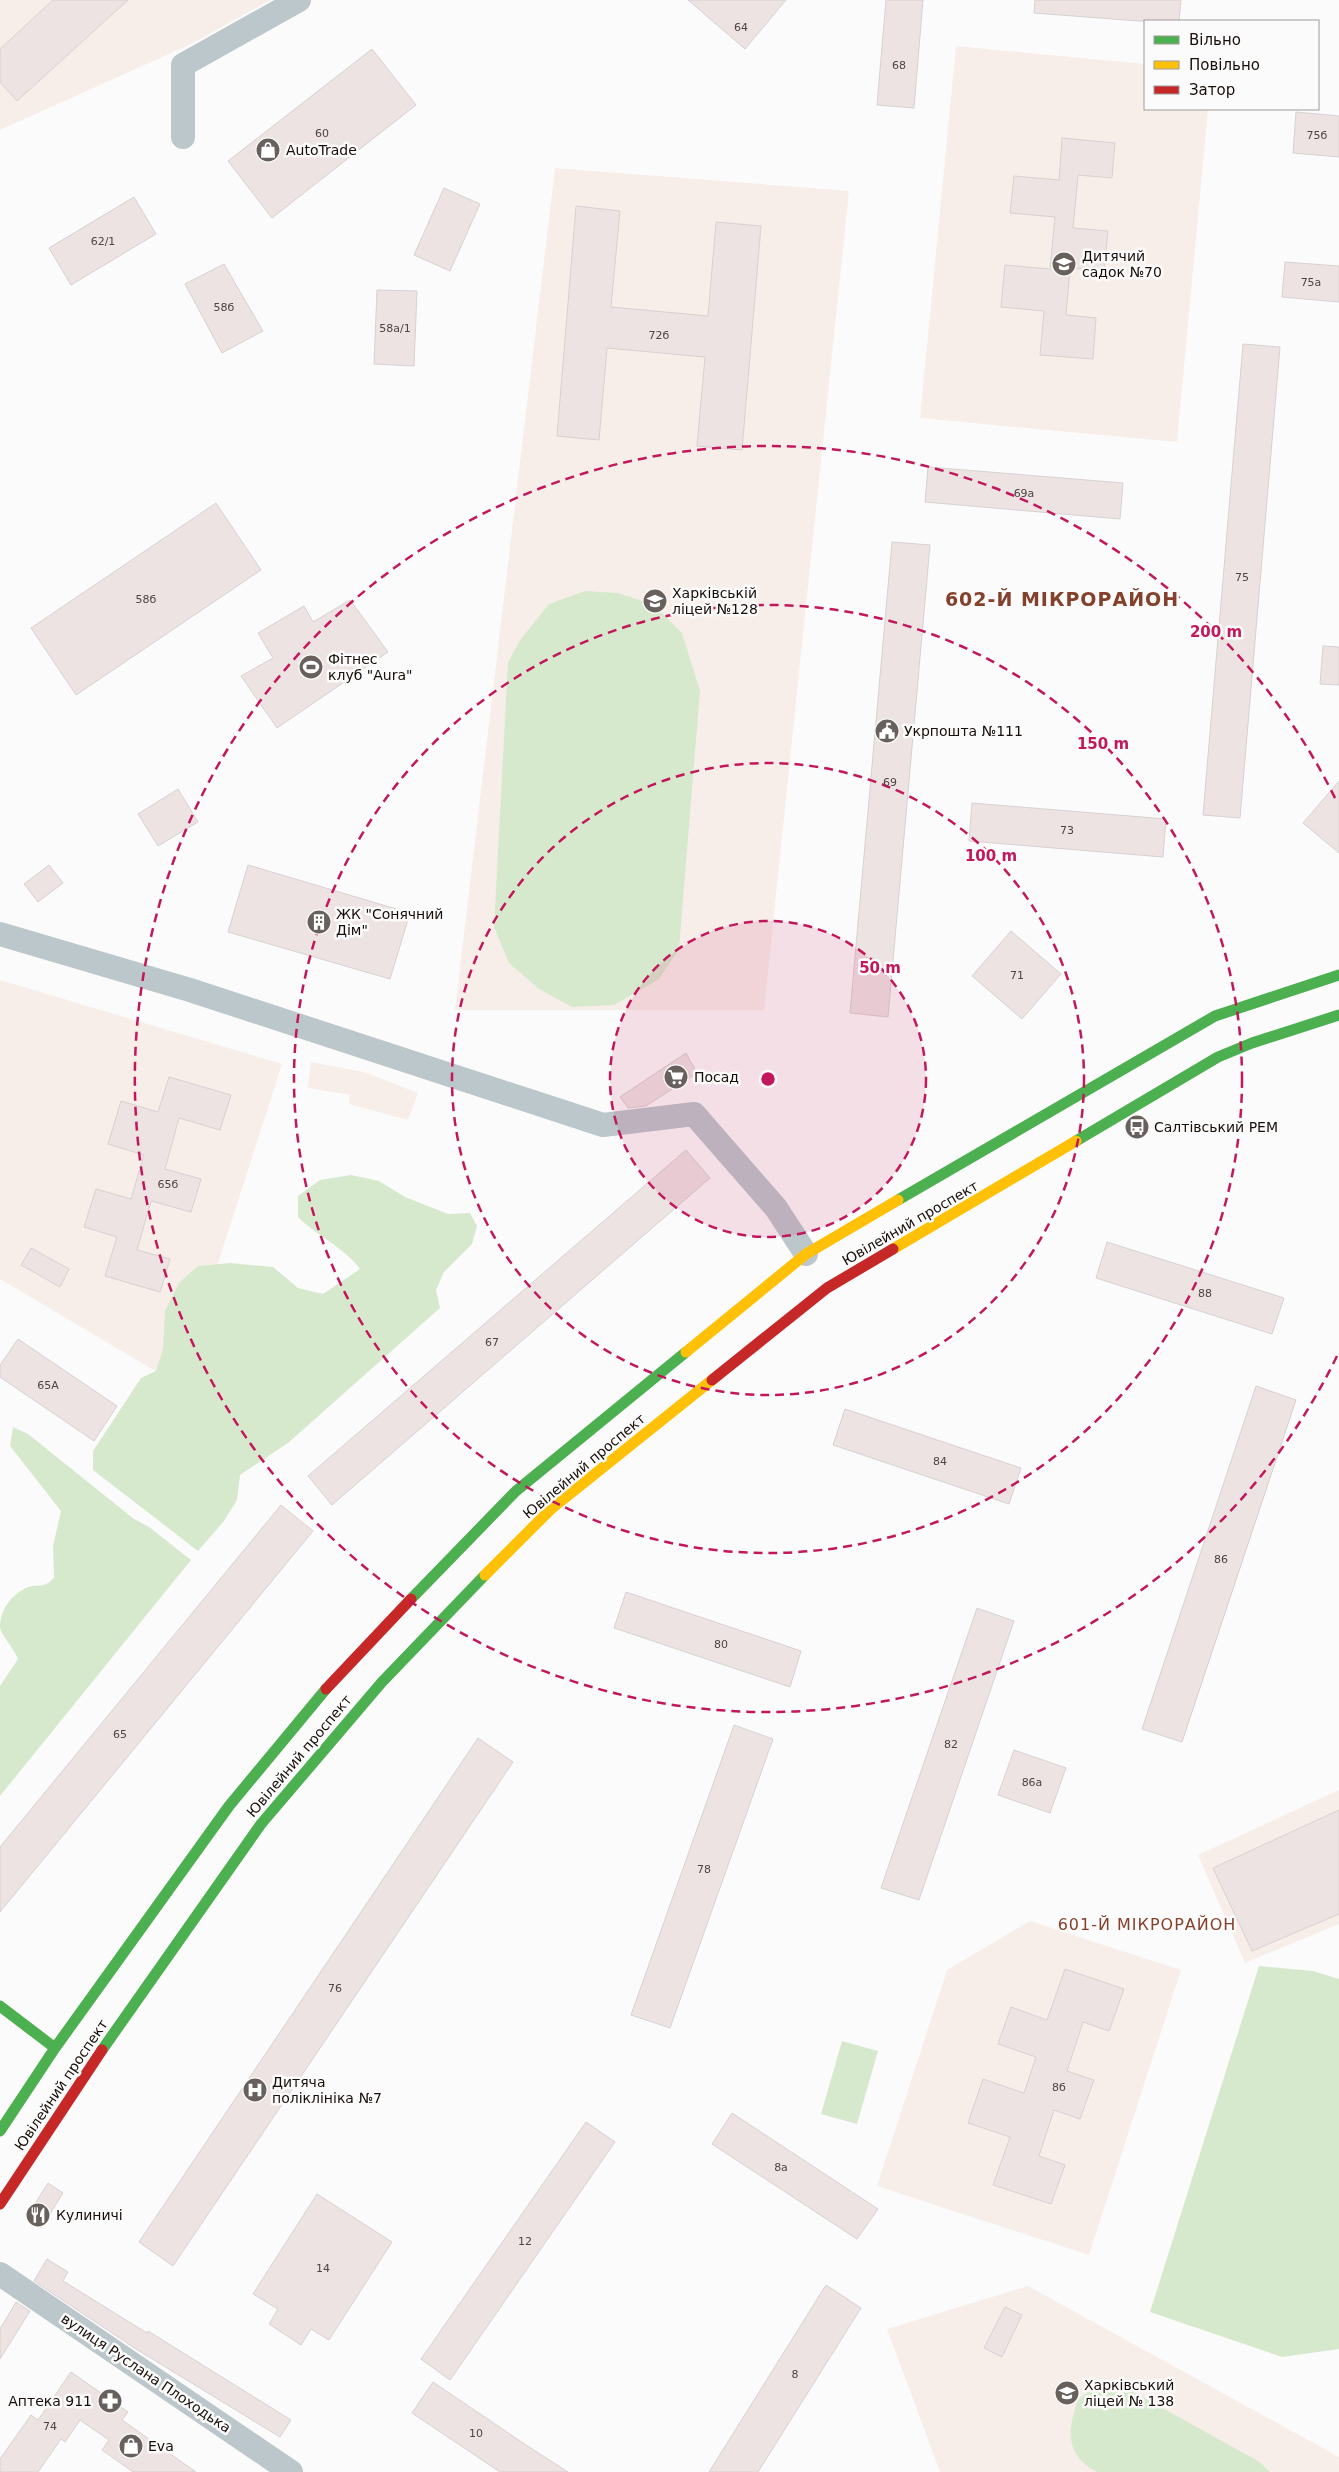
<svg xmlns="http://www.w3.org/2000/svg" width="1339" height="2472" font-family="'DejaVu Sans',sans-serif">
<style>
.built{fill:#f7eee9}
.green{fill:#d7e9cd}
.building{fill:#ede3e3;stroke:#d8d1d1}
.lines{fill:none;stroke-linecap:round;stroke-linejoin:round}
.street{stroke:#bbc7ca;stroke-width:24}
.fast{stroke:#4caf50;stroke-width:11}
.slow{stroke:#ffc107;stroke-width:11}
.jam{stroke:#c62828;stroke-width:11}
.ring{fill:none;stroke:#c2185b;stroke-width:2.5;stroke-dasharray:9 6}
.labels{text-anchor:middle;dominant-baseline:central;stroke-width:5;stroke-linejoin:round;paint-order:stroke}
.number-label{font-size:11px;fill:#4e4440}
.poi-label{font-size:14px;fill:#180d08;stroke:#fbfbfb;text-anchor:start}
.street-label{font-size:14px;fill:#180d08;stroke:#fbfbfb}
.quarter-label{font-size:16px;letter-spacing:1px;fill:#84402a;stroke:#fbfbfb}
.district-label{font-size:19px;font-weight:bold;letter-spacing:1px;fill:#84402a;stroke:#fbfbfb}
.centre{fill:#c2185b;stroke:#fbfbfb;stroke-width:2.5}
.ring-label{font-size:15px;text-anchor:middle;font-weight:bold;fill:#c2185b;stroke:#fbfbfb;stroke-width:5;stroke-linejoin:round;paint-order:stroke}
</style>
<rect width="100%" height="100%" fill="#fbfbfb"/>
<!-- built -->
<path class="built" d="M 0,0 L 271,0 L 191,44 L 0,130 Z
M 956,46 L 1145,64 L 1145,109 L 1208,109 L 1177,442 L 920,418 Z
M 555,168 L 849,191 L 764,1010 L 455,1010 Z
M 0,980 L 282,1064 L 179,1385 L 0,1279 Z
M 311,1062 L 364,1072 L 418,1093 L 408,1120 L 349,1104 L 350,1095 L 308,1088 Z
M 1339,1790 L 1339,1924 L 1245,1963 L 1198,1855 Z
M 1030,1921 L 1181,1970 L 1089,2255 L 877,2186 L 947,1970 Z
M 1028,2286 L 1339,2457 L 1339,2472 L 940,2472 L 887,2329 Z"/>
<!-- green -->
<path class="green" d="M 585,591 L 618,593 L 654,605 L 682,633 L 700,691 L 679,949 L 659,979 L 614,1005 L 572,1007 L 539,989 L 509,963 L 494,927 L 508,662 L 521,639 L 549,604 Z
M 351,1175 L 379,1181 L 405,1197 L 448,1214 L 470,1213 L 477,1226 L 472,1244 L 444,1272 L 436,1290 L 440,1308 L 288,1443 L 240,1475 L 237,1500 L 224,1521 L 198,1551 L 93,1470 L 93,1451 L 141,1378 L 156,1371 L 163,1349 L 165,1311 L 179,1283 L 198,1266 L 230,1263 L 273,1267 L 298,1288 L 323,1294 L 360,1269 C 344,1247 318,1237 298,1217 L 298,1196 L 320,1180 Z
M 13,1427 L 28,1434 L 134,1519 L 149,1527 L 191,1560 L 0,1796 L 0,1686 L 18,1659 C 14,1648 3,1638 0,1628 C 0,1610 11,1595 26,1588 C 38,1582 41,1591 54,1578 L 53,1546 L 61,1511 L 10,1446 Z
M 1259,1966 L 1313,1971 L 1339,1979 L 1339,2349 L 1282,2357 L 1150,2312 Z
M 842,2041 L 878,2051 L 857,2124 L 821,2114 Z
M 1113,2385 L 1130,2390 L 1258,2461 L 1270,2472 L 1097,2472 C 1072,2459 1066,2439 1074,2413 C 1075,2409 1076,2404 1078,2401 C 1085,2390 1101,2387 1113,2385 Z"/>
<!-- building -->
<path class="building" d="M 53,0 L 128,0 L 17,101 L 0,82 L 0,49 Z
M 688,0 L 786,0 L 745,49 Z
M 886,0 L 923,0 L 914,108 L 877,105 Z
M 1035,0 L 1181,0 L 1179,21 L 1139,21 L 1034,13 Z
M 372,49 L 416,105 L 272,218 L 228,161 Z
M 1296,112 L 1339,116 L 1339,157 L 1293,153 Z
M 1062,138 L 1115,143 L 1112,178 L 1078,175 L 1073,228 L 1108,231 L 1104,271 L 1070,268 L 1066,315 L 1096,318 L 1093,359 L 1040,355 L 1044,311 L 1001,307 L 1005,265 L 1050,269 L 1055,217 L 1010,213 L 1014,176 L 1059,180 Z
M 444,188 L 480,204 L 450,271 L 414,255 Z
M 134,197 L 156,234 L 71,285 L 49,248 Z
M 576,206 L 620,211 L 611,307 L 708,316 L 716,222 L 761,226 L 742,450 L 697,446 L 705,357 L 607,348 L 599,440 L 557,436 Z
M 1285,262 L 1339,266 L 1339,302 L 1282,297 Z
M 224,264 L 263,331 L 222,353 L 185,284 Z
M 377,290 L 417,291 L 414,366 L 374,364 Z
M 1243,344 L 1280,347 L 1240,818 L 1203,815 Z
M 928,467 L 1123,483 L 1120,519 L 925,502 Z
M 216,503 L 261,570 L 76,695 L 31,628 Z
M 892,542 L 930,545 L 888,1017 L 850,1013 Z
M 350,600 L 388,652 L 277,728 L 241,676 L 273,658 L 258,633 L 304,606 L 313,622 Z
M 1323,646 L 1339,647 L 1339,685 L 1320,684 Z
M 1339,781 L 1339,853 L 1303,823 Z
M 178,789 L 198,822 L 158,846 L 138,814 Z
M 972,803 L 1166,819 L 1163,857 L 969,841 Z
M 49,865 L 63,883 L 38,902 L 24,884 Z
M 248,865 L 410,913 L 390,979 L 228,932 Z
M 1011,931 L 1061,974 L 1022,1019 L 972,976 Z
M 686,1053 L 697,1073 L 646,1106 L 628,1108 L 620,1097 Z
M 169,1077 L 231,1095 L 220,1130 L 179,1118 L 165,1169 L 201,1179 L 191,1212 L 151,1201 L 137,1250 L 170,1259 L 160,1292 L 105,1276 L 117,1237 L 84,1227 L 96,1189 L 131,1199 L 144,1155 L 108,1144 L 121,1101 L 158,1112 Z
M 686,1150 L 710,1178 L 332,1505 L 308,1476 Z
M 1107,1242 L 1284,1298 L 1272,1334 L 1096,1278 Z
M 31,1248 L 69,1269 L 60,1287 L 21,1265 Z
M 18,1339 L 117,1406 L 94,1441 L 0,1377 L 0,1365 Z
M 1256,1386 L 1296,1400 L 1182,1742 L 1142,1729 Z
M 845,1409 L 1021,1468 L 1009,1504 L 833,1445 Z
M 281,1505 L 313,1531 L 0,1912 L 0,1847 Z
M 626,1592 L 801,1651 L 790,1687 L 614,1628 Z
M 977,1608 L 1014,1621 L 919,1900 L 881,1888 Z
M 734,1725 L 773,1739 L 670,2028 L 631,2015 Z
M 478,1738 L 513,1762 L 173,2266 L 139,2242 Z
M 1014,1750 L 1066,1768 L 1050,1813 L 998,1795 Z
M 1339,1810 L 1339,1914 L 1252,1951 L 1213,1868 Z
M 1065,1969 L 1124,1989 L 1109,2031 L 1083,2022 L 1067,2071 L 1094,2080 L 1080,2119 L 1054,2110 L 1039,2156 L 1065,2165 L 1051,2204 L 993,2185 L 1010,2137 L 968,2123 L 983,2079 L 1024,2093 L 1036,2057 L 998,2044 L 1011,2007 L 1047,2020 Z
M 732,2113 L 878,2209 L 857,2239 L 712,2144 Z
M 586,2122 L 615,2142 L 450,2380 L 421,2359 Z
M 48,2183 L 63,2193 L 41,2228 L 26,2218 Z
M 317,2194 L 392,2242 L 329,2340 L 311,2329 L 301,2345 L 269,2324 L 278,2309 L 253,2294 Z
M 47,2259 L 68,2272 L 63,2281 L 147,2333 L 148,2331 L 291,2420 L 280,2437 L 136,2349 L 34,2281 Z
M 826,2285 L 861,2308 L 758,2472 L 709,2472 Z
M 16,2302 L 30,2311 L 0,2359 L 0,2329 Z
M 1005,2307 L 1022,2315 L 1002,2357 L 984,2348 Z
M 71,2372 L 128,2412 L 122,2420 L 196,2472 L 133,2472 L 102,2450 L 109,2440 L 80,2420 L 65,2442 L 61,2439 L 38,2472 L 0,2472 L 0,2459 L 31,2415 L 38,2420 Z
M 433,2382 L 526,2445 L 568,2472 L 500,2472 L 412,2413 Z"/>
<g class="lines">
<!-- street -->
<path class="street" d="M 183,137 L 183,65 L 299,0
M 0,934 L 190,990 L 603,1125 L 694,1114 L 776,1208 L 806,1254
M 0,2274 L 291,2472"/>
<!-- fast -->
<path class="fast" d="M 1076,1141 L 1218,1057 L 1252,1043 L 1339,1015
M 898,1200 L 1215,1016 L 1339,975
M 411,1599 L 516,1491 L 686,1352
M 0,2006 L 55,2048
M 102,2050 L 261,1824 L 382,1682 L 485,1575
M 0,2131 L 55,2048 L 229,1806 L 326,1689"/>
<!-- slow -->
<path class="slow" d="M 893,1249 L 1076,1141
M 686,1352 L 806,1254 L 898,1200
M 485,1575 L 551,1509 L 712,1380"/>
<!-- jam -->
<path class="jam" d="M 712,1380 L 827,1288 L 893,1249
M 326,1689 L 411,1599
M 0,2204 L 102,2050"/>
</g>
<!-- distance rings -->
<circle cx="768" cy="1079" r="158" fill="#c2185b" fill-opacity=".12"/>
<g class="ring">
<circle cx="768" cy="1079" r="158"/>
<circle cx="768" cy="1079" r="316"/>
<circle cx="768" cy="1079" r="474"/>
<path d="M1337 1356A633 633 0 1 1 1337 802"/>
</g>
<!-- icons -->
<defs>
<symbol id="shop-disc" viewBox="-11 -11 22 22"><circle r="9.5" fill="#67605d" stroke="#fbfbfb"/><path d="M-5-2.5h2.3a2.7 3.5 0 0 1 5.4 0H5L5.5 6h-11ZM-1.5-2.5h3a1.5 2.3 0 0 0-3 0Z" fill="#fff"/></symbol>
<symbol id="school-disc" viewBox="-11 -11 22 22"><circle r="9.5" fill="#67605d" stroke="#fbfbfb"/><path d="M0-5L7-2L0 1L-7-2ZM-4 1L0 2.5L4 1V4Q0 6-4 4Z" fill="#fff"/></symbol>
<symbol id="stadium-disc" viewBox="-11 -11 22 22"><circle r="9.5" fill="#67605d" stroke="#fbfbfb"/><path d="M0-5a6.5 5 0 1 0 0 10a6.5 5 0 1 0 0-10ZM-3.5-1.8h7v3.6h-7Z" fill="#fff"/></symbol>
<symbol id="civic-disc" viewBox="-11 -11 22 22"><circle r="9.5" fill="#67605d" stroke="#fbfbfb"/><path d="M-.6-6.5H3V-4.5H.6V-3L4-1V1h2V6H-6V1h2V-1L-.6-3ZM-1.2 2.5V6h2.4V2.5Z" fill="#fff"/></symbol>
<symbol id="building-disc" viewBox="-11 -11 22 22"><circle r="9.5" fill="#67605d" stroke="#fbfbfb"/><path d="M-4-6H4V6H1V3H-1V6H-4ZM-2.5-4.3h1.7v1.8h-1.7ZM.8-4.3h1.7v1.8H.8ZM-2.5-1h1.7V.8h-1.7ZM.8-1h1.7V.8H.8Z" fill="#fff"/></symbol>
<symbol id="supermarket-disc" viewBox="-11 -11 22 22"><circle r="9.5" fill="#67605d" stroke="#fbfbfb"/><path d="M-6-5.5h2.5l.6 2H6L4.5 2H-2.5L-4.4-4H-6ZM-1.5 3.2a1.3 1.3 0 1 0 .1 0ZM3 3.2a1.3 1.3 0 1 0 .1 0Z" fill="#fff"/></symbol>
<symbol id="bus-disc" viewBox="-11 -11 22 22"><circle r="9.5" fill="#67605d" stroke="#fbfbfb"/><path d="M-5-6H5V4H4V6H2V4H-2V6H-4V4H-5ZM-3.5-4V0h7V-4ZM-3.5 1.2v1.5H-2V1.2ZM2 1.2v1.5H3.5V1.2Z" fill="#fff"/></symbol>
<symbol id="hospital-disc" viewBox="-11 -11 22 22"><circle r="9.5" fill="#67605d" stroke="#fbfbfb"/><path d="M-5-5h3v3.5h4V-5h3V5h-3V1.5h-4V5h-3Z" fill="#fff"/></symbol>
<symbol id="restaurant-disc" viewBox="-11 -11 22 22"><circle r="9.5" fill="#67605d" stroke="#fbfbfb"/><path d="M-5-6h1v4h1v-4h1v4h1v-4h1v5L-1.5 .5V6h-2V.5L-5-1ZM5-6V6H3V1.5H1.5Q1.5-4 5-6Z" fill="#fff"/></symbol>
<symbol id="pharmacy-disc" viewBox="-11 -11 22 22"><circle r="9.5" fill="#67605d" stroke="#fbfbfb"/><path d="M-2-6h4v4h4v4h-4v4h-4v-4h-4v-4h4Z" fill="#fff"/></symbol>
</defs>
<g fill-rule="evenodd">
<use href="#shop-disc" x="254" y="136" width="28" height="28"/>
<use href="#school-disc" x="1050" y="250" width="28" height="28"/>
<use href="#school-disc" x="641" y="587" width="28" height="28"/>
<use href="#stadium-disc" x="297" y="653" width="28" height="28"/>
<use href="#civic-disc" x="873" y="717" width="28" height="28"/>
<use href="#building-disc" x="305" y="908" width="28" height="28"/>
<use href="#supermarket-disc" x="662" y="1063" width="28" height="28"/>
<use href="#bus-disc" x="1123" y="1113" width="28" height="28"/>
<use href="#hospital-disc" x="241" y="2076" width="28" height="28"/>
<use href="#restaurant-disc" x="24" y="2201" width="28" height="28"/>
<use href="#school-disc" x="1053" y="2379" width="28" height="28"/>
<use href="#pharmacy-disc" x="96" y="2387" width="28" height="28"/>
<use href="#shop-disc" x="117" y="2432" width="28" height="28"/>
</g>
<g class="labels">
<!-- number labels -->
<g class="number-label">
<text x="741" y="27">64</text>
<text x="899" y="65">68</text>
<text x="322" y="133">60</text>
<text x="1317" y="135">75б</text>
<text x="103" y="241">62/1</text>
<text x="1311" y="282">75а</text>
<text x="224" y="307">58б</text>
<text x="395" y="328">58а/1</text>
<text x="659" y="335">72б</text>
<text x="1024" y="493">69а</text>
<text x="1242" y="577">75</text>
<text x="146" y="599">58б</text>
<text x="890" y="782">69</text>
<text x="1067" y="830">73</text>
<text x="1017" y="975">71</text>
<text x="168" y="1184">65б</text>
<text x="1205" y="1293">88</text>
<text x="492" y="1342">67</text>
<text x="48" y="1385">65А</text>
<text x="940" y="1461">84</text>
<text x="1221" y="1559">86</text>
<text x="721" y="1644">80</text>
<text x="120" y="1734">65</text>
<text x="951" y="1744">82</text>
<text x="1032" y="1782">86а</text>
<text x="704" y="1869">78</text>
<text x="335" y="1988">76</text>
<text x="1059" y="2087">8б</text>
<text x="781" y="2167">8а</text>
<text x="525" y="2241">12</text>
<text x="323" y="2268">14</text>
<text x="795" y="2374">8</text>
<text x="50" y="2426">74</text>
<text x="476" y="2433">10</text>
</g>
<!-- poi labels -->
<g class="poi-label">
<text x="286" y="150">AutoTrade</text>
<text x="1082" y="256">Дитячий<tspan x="1082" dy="16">садок №70</tspan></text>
<text x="672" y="593">Харківській<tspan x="672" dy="16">ліцей №128</tspan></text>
<text x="328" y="659">Фітнес<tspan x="328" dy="16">клуб "Aura"</tspan></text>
<text x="904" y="731">Укрпошта №111</text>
<text x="336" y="914">ЖК "Сонячний<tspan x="336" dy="16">Дім"</tspan></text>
<text x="694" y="1077">Посад</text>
<text x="1154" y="1127">Салтівський РЕМ</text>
<text x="272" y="2082">Дитяча<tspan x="272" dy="16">поліклініка №7</tspan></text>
<text x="56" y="2215">Кулиничі</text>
<text x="1084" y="2385">Харківський<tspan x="1084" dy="16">ліцей № 138</tspan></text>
<text x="92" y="2401" text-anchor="end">Аптека 911</text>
<text x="148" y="2446">Eva</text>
</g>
<!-- street labels -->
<g class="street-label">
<text transform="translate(910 1223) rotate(-30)">Ювілейний проспект</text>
<text transform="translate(584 1466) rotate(-40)">Ювілейний проспект</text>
<text transform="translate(299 1756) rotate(-50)">Ювілейний проспект</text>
<text transform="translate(61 2085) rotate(-56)">Ювілейний проспект</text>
<text transform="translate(146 2373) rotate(34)">вулиця Руслана Плоходька</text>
</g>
<!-- quarter labels -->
<g class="quarter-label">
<text x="1147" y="1924">601-Й МІКРОРАЙОН</text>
</g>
<!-- district labels -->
<g class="district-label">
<text x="1062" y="599">602-Й МІКРОРАЙОН</text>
</g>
</g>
<circle cx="768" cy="1079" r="8" class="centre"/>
<g class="ring-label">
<text x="1216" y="637">200 m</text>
<text x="1103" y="749">150 m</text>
<text x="991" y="861">100 m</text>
<text x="880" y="973">50 m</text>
</g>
<!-- legend -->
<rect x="1144" y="20" width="175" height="90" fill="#fbfbfb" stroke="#a09c9a"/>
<rect x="1154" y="36" width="25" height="8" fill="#4caf50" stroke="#a09c9a"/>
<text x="1189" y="45" font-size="15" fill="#180d08">Вільно</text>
<rect x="1154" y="61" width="25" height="8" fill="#ffc107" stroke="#a09c9a"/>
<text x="1189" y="70" font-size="15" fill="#180d08">Повільно</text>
<rect x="1154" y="86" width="25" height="8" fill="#c62828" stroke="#a09c9a"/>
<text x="1189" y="95" font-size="15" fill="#180d08">Затор</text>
</svg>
